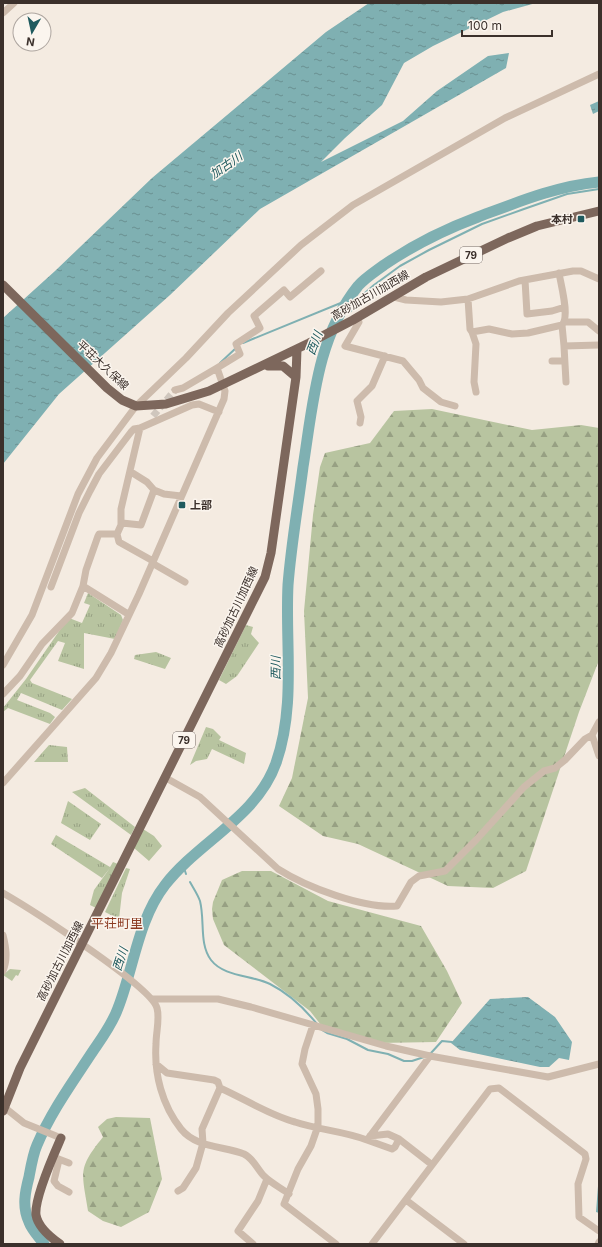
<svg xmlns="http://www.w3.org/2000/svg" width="602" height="1247" font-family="Inter,'Noto Sans JP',sans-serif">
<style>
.grass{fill:url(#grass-tufts)}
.forest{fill:url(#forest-firs)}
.green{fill:#b8c4a0}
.water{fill:url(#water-ripples)}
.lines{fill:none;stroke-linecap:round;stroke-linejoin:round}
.stream{stroke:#7fb0b2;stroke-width:2}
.river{stroke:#7fb0b2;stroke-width:11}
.minor-tunnel{stroke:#cfc6bd;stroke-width:7;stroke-dasharray:7 3.5;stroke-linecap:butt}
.minor{stroke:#cdbbac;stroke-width:7}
.major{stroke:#7d675c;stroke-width:9}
.poi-dot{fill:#1f5a5e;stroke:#fbf5ee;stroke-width:1.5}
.labels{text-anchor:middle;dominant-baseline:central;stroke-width:3;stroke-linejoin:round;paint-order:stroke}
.shield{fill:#fbf5ee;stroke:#756b66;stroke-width:1}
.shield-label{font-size:10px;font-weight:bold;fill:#3b302b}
.poi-label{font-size:11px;font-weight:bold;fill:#3b302b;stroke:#fbf5ee;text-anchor:end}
.street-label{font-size:11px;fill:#3b302b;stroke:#fbf5ee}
.water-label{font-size:12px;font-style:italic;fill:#1f5a5e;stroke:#fbf5ee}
.quarter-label{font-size:13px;fill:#8c3b22;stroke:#fbf5ee}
</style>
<defs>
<pattern id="grass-tufts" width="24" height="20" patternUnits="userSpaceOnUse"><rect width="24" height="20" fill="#b8c4a0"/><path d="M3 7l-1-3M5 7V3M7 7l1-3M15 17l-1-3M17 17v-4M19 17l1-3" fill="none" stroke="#97a083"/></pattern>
<pattern id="forest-firs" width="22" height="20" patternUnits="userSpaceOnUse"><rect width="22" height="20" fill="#b8c4a0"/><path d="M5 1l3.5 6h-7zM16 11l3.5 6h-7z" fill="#97a083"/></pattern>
<pattern id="water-ripples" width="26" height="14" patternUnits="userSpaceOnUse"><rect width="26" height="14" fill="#7fb0b2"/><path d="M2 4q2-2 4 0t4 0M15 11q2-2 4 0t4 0" fill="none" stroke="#699091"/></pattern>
</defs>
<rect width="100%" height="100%" fill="#f4ebe1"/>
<!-- grass -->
<path class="grass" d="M 88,593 L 121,615 L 123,620 L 115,639 L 84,633 L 84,669 L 58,661 L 65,643 L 58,641 L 30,680 L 32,683 L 72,699 L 62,710 L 21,693 L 17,700 L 50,713 L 55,717 L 50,724 L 8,708 L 3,712 L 3,708 L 26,679 L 64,624 L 69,618 L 82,623 L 90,605 L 84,603 Z
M 246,625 L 253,627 L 251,634 L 259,643 L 237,676 L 226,684 L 219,680 Z
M 156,652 L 171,658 L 165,669 L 134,659 L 135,655 Z
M 206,727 L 213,729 L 221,737 L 219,740 L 246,753 L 244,764 L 212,749 L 207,759 L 196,761 L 190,765 Z
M 49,745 L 67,747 L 68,762 L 34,762 Z
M 85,788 L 135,827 L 131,835 L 72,792 Z
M 68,801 L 101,824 L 90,840 L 61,823 Z
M 143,829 L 154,836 L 162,846 L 149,861 L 134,848 Z
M 56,835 L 110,867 L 113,862 L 118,864 L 96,908 L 90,905 L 94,890 L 110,868 L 102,878 L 51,844 Z
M 126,868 L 130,869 L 122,893 L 119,919 L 105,912 Z"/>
<!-- forest -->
<path class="forest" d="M 432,409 L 532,430 L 581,425 L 599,428 L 599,660 L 579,712 L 526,871 L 493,888 L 448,886 L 358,844 L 323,836 L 279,806 L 292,778 L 308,698 L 304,611 L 313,515 L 320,467 L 325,453 L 370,443 L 394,411 Z
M 242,871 L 271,871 L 328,901 L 421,926 L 447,971 L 462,1003 L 436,1042 L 378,1043 L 321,1025 L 310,1011 L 224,945 L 213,919 L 212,909 L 213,902 L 222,880 Z
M 116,1117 L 150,1118 L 162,1179 L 149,1212 L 121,1227 L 103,1221 L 88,1211 C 82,1172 77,1169 103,1137 L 98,1127 L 107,1119 Z"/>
<!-- green -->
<path class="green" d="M 10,969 L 21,970 L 18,976 L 16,975 L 12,981 L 3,975 Z"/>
<!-- water -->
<path class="water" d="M 369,3 L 536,3 L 503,12 L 433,46 L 404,63 L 382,105 L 345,138 L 321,162 L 403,121 L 437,91 L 488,56 L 509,53 L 506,68 L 260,209 L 170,295 L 59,394 L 3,464 L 3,318 L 55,271 L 152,178 L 326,32 Z
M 599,101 L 599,111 L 593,114 L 590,105 Z
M 528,997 L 555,1017 L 572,1042 L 569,1060 L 559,1058 L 549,1067 L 540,1067 L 460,1050 L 451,1043 L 490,999 Z
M 599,1173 L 599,1213 L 596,1212 Z"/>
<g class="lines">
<!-- stream -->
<path class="stream" d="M 338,316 L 351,311 L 358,299 L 374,285 L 400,266 L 429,250 L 482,224 L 524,209 L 567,194 L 599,189
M 243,343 L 348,300
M 220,363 L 236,348
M 183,865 L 186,874
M 190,882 C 194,889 198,895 200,901 C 205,921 199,944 211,960 C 224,977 252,975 270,984 C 288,993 304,1008 317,1024
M 322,1030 L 327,1033 L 347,1039 L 368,1050 L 388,1054 L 404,1061 L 412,1061 L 424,1057
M 431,1053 L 442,1041 L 452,1042"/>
<!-- river -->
<path class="river" d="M 44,1244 C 39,1237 32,1230 29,1222 C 22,1207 25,1192 29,1177 C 31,1166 33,1154 37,1145 C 51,1112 72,1083 91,1054 C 101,1039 112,1025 118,1008 C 134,967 138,920 165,885 C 198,842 257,817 276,763 C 296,706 285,644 288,585 C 291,546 298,506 303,467 C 313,404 317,337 358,286 C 365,278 376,271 384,265 C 415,244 443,230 478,217 C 518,202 557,186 599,182"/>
<!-- minor-tunnel -->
<path class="minor-tunnel" d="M 153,416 L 175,390"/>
<!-- minor -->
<path class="minor" d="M 3,13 L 14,3
M 559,273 C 561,285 570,317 562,325 L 564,346 L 599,345
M 525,280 L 527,314 L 552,311 L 565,307
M 394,297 L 406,300 L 441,302 L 468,299 L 519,281 L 573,271 L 581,271 L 599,279
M 468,299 L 470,329 L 472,332 L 489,329 L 512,334 L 528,333 L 562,325
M 357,318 L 359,322 L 345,346 L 403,361 L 419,380 L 423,388 L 441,402 L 455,406
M 565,322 L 588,322 L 599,331
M 472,332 L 476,344 L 474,382 L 476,392
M 564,346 L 566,382
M 552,361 L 564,361
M 175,390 L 183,388 L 217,368
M 360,423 L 361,417 L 357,401 L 372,386 L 385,356
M 131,472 L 147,482 L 154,490 L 164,494 L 181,496
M 122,523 L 141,525 L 154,490
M 117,534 L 119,542 L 153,561
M 152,563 L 185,582
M 83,586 L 128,614
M 51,587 L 79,513 L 90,491 L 99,474 L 131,432 L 134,429 L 140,428
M 3,665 L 32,615 L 78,494 L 97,458 L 136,406 L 186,358 L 228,313 L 301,245 L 353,205 L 505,118 L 599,74
M 3,694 L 20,676 L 42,644 L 72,613 L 83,586 L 86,570 L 98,536 L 99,534 L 117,534 L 121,525 L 121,509 L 140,428 L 192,405 L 199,404 L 219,412
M 592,735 L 599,756
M 166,778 L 200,797 L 278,869 C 306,887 364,909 397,906 L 411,882 L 419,876 L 445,871 L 476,840 L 524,787 L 544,771 L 555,768 L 565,760 L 585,739 L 592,735 L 599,722
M 3,783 L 96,678 L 111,653 L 139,594 L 224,399 L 225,391 L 217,368 L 240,354 L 236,344 L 260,328 L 254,316 L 284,290 L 290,297 L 321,271
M 3,893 C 29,908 151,986 157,1008 C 160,1019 156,1032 156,1044 C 154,1074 162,1105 181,1129 C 196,1148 224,1146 244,1154 C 254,1159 257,1169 264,1176 C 271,1183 281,1188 289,1194
M 3,935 C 6,947 8,959 3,971
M 153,999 L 218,999 L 251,1007 L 386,1046 L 430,1056 L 548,1077 L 599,1064
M 313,1025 L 305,1049 L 302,1064 L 316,1094 L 318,1109 L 318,1126 L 311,1146 L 298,1169 L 284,1204 L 336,1244
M 156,1064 L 167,1073 L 214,1080 L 218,1082 L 220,1088 C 245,1099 269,1115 295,1122 C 319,1130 344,1131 367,1140 L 430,1056
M 4,1107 L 24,1123 L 61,1138
M 370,1136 L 388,1134 L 399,1139 L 431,1164
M 367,1140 L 392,1149 L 395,1147 L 399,1139
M 56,1158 L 69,1163
M 59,1160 L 54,1181 L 58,1186 L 69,1192
M 178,1191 L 183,1188 L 196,1168 L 203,1143 L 202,1129 L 220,1088
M 406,1200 L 464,1244
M 253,1244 L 238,1231 L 258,1201 L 267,1179
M 372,1244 L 490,1089 L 499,1088 L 585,1154 L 586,1159 L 578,1184 L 579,1217 L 599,1231
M 598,1244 L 599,1242"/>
<!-- major -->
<path class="major" d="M 3,285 L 107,388 L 122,400 L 136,406 L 166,404 L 209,391 L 309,343 L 353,320 L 426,277 L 508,238 L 537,226 L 599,211
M 268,366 L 283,366 L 296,377
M 3,1111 L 20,1068 L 265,577 L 271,553 L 296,377 L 297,349
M 60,1244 C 50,1237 38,1227 36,1215 C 34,1198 54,1154 61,1138"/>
</g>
<!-- markers -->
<g class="poi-dot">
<rect x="577" y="215" width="8" height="8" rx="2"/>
<rect x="178" y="501" width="8" height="8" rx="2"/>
</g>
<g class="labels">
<!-- shield labels -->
<g class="shield">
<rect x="460" y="247" width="22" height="16" rx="3"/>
<rect x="173" y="732" width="22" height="16" rx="3"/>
</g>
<g class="shield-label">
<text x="471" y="255">79</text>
<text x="184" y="740">79</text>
</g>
<!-- poi labels -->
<g class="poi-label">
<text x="573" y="219">本村</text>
<text x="190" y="505" text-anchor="start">上部</text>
</g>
<!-- street labels -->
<g class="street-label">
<text transform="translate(370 295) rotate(-30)">高砂加古川加西線</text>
<text transform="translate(103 365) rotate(43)">平荘大久保線</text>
<text transform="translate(236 607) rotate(-65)">高砂加古川加西線</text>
<text transform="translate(60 961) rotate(-63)">高砂加古川加西線</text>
</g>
<!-- water labels -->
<g class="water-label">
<text transform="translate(226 165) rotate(-35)">加古川</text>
<text transform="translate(314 343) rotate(-69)">西川</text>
<text transform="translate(275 668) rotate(-90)">西川</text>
<text transform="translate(120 959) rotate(-72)">西川</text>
</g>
<!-- quarter labels -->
<g class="quarter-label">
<text x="117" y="923">平荘町里</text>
</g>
</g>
<!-- border -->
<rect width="602" height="1247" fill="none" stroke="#3b302b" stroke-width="8"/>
<!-- north arrow -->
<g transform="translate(32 32) rotate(189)"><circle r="19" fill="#fbf5ee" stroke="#aea6a0"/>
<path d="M0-3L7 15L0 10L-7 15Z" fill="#1f5a5e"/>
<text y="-6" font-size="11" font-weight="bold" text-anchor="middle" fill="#3b302b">N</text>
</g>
<!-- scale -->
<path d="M462 30v6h90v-6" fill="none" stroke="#3b302b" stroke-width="2"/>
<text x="468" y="30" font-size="12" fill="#3b302b" stroke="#fbf5ee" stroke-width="3" paint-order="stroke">100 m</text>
</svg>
